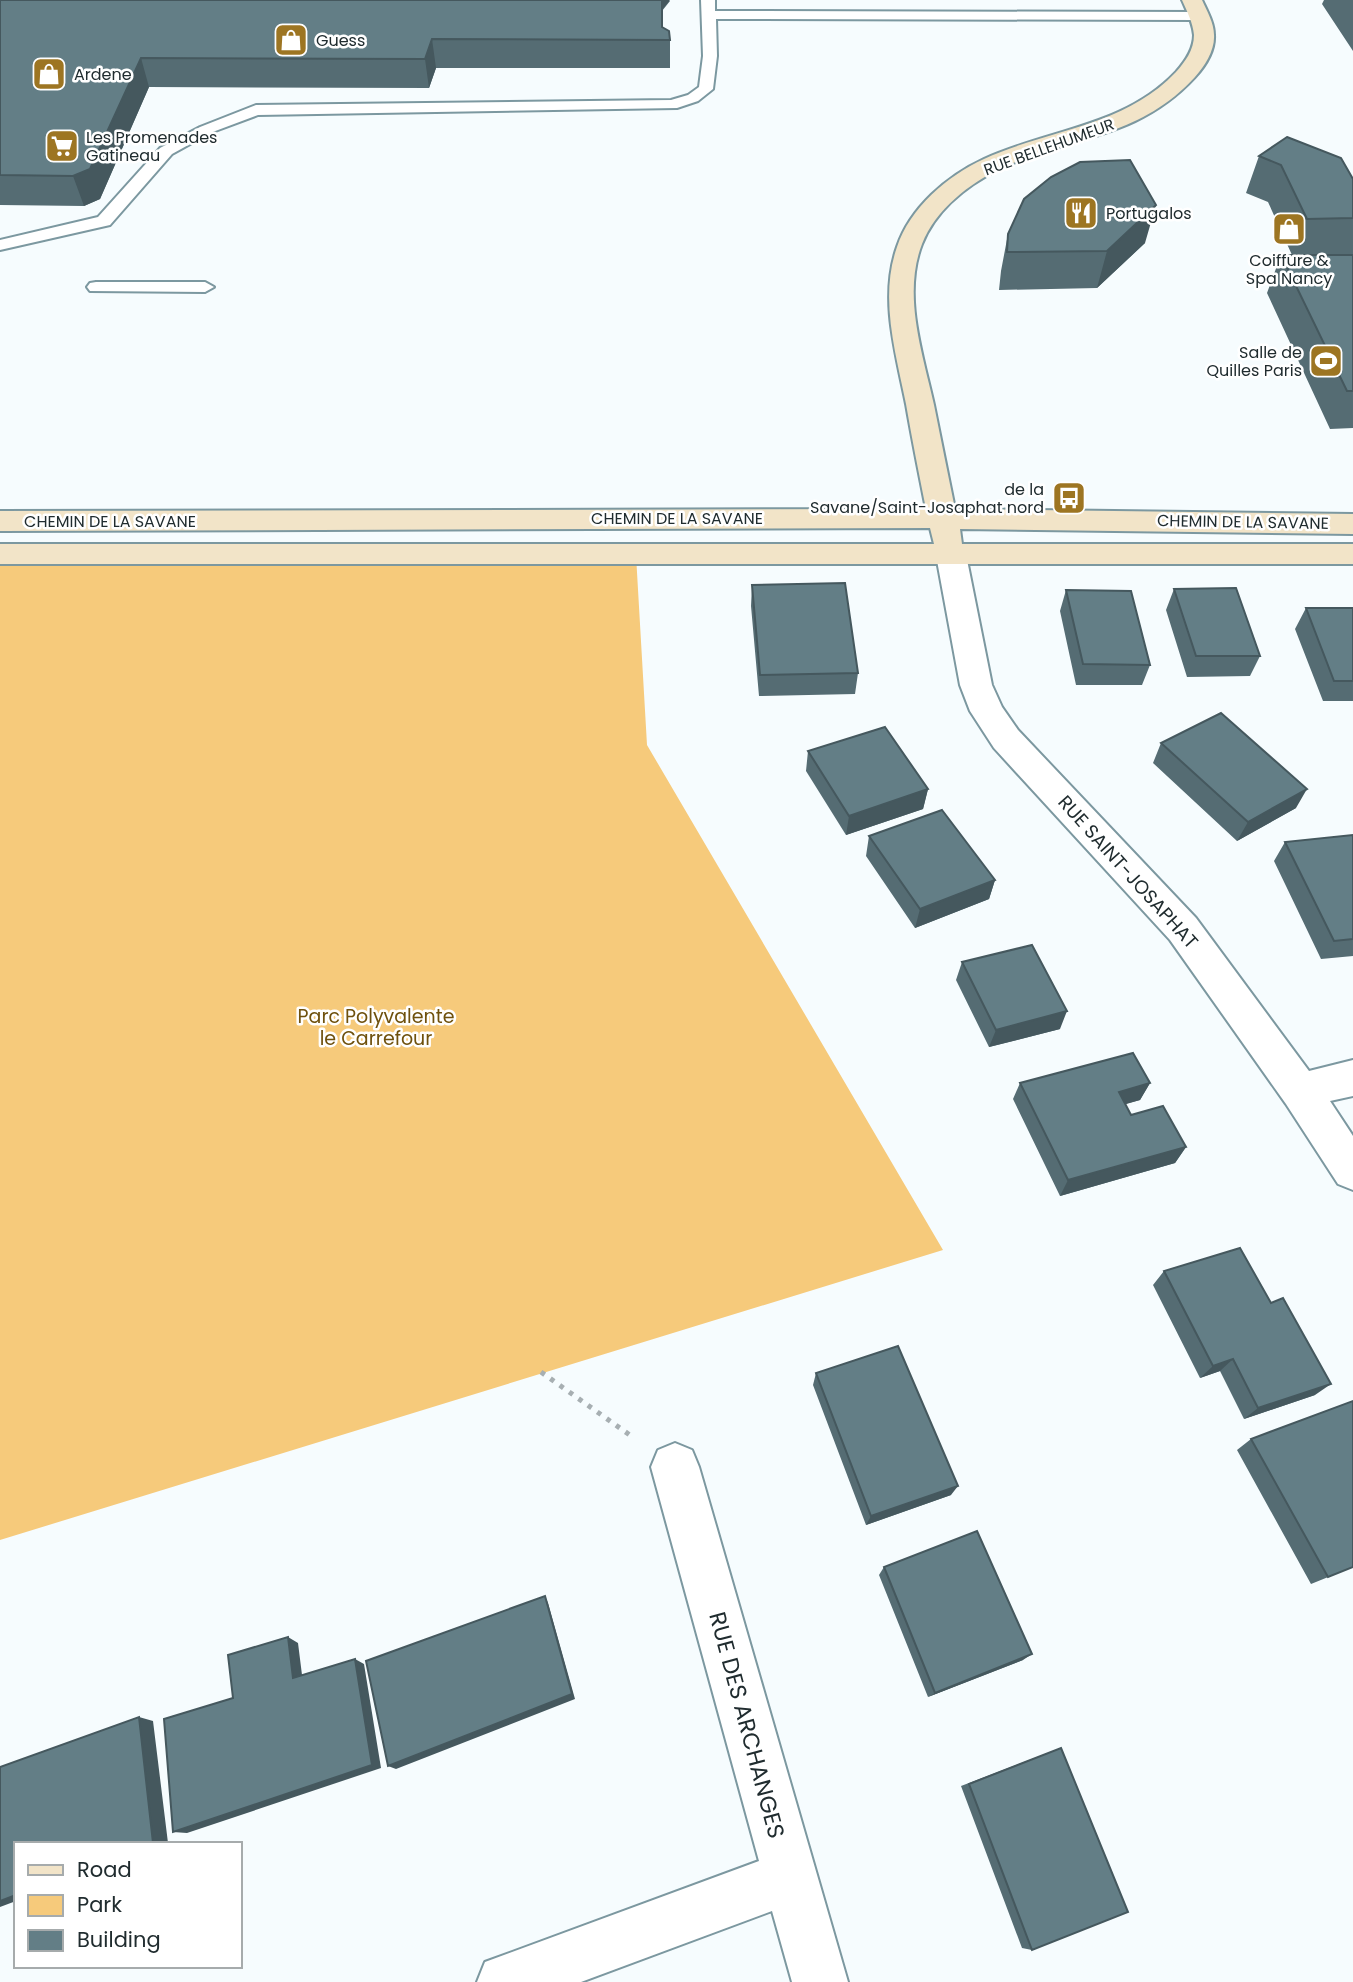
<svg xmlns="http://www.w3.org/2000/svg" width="1353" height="1982" font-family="Poppins,sans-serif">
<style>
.green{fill:#f6ca7b}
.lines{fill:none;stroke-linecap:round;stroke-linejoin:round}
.lane-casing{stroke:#7c98a0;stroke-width:4}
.street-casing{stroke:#7c98a0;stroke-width:4}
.secondary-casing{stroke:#7c98a0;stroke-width:4}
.path{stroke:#a7afb2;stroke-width:5;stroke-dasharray:4.5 7;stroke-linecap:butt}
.lane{fill:#fff;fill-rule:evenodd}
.street{fill:#fff;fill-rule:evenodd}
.secondary{fill:#f2e4c8;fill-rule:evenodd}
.wall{fill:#556c73}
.shaded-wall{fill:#45585e}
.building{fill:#637e86;stroke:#45585e;stroke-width:2}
.labels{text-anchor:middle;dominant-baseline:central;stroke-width:5;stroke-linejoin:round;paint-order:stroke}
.far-poi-label{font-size:16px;fill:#202c2f;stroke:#fff;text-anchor:start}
.far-street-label{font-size:16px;fill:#202c2f;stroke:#fff}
.street-label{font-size:19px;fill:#202c2f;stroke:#fff}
.park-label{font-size:19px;fill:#6f510d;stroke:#fff}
.near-street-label{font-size:23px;fill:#202c2f;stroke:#fff}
</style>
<rect width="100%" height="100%" fill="#f6fcfe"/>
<!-- green -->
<path class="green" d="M 0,555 L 636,555 L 647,745 L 943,1250 L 0,1540 Z"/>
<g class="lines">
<defs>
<path id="lane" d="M 701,0 L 715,0 L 715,11 L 1199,12 L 1206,16 L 1199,20 L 716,19 L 717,56 L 713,89 L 698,101 L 677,108 L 258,115 L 210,133 L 172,154 L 110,225 L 0,250 L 0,240 L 98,217 L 160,148 L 200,127 L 256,105 L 671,100 L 688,95 L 699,87 L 703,56 Z
M 96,282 L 205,282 L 214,287 L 205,292 L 90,291 L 87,287 L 90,283 Z"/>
<path id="street" d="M 951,545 L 962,548 L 966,555 L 992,685 L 1002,707 L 1018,730 L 1196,918 L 1309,1071 L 1353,1060 L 1353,1096 L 1330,1101 L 1353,1136 L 1353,1190 L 1338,1184 L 1286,1104 L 1170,940 L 994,748 L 970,711 L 960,685 L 936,555 L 940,548 Z
M 675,1443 L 692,1450 L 699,1467 L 848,1982 L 792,1982 L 772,1911 L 581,1982 L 477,1982 L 485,1962 L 759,1861 L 651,1467 L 658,1450 Z"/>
<path id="secondary" d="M 1182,0 L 1202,0 C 1207,11 1214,23 1214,35 C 1215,50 1205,66 1195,77 C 1138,139 1072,136 1001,168 C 969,184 936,209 922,244 C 902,295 923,355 934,405 C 941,440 948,475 955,509 L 1353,514 L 1353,534 L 960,529 L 962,544 L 1353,544 L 1353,564 L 0,564 L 0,544 L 934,544 L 930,528 L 0,531 L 0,511 L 926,509 C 919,474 912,439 906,404 C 896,354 879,298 897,247 C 910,208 947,176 984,159 C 1049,129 1124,127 1176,72 C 1185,62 1194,50 1194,35 C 1193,23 1187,11 1182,0 Z"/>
</defs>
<!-- lane casing -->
<use href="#lane" class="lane-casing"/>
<!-- street casing -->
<use href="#street" class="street-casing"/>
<!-- secondary casing -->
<use href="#secondary" class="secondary-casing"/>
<!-- path -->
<path class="path" d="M 541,1372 L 634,1438"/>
<!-- lane -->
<use href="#lane" class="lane"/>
<!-- street -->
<use href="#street" class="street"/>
<!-- secondary -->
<use href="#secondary" class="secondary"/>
</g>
<!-- wall -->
<path class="wall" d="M 0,0 L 670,1 L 662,11 L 662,27 L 670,40 L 670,68 L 436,68 L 429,88 L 149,87 L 100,199 L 84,206 L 0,205 Z
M 1324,0 L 1353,0 L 1353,51 L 1322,4 Z
M 1259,156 L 1353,179 L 1353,428 L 1330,429 L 1267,293 L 1281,255 L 1292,255 L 1268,202 L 1246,193 Z
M 1008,234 L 1145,243 L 1097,288 L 999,290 L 1001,271 Z
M 752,585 L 858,673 L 855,694 L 759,696 L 751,606 Z
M 1174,589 L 1260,656 L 1250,676 L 1187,677 L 1166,610 Z
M 1066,590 L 1150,665 L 1142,685 L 1076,685 L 1060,611 Z
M 1306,608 L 1353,608 L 1353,701 L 1323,701 L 1295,629 Z
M 1161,743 L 1296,808 L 1237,841 L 1153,763 Z
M 808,751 L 928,789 L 923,809 L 846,835 L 806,771 Z
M 1353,835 L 1353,956 L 1321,959 L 1274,861 L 1285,842 Z
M 869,836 L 995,880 L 989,899 L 915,928 L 866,856 Z
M 962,962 L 1060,1029 L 989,1047 L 956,980 Z
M 1020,1083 L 1150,1083 L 1140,1100 L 1125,1104 L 1131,1115 L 1186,1147 L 1175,1163 L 1060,1196 L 1013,1099 Z
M 1164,1271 L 1315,1395 L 1244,1419 L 1220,1371 L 1200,1378 L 1153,1285 Z
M 816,1373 L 951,1495 L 866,1525 L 813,1385 Z
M 1251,1439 L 1353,1567 L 1311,1584 L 1237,1450 Z
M 884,1567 L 1023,1660 L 928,1697 L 879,1575 Z
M 1061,1748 L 1032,1950 L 1022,1948 L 961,1786 Z"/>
<!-- shaded-wall -->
<path class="shaded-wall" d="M 649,0 L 670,0 L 649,26 Z
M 432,39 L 436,68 L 429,88 L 425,59 Z
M 141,58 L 149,87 L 100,199 L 84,206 L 73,176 Z
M 1156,205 L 1145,243 L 1097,288 L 1107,251 Z
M 928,789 L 923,809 L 846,835 L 849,816 Z
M 1307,789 L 1296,808 L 1237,841 L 1248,822 Z
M 995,880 L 989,899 L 915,928 L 920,909 Z
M 1067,1011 L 1060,1029 L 989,1047 L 996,1030 Z
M 1150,1083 L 1140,1100 L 1109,1109 L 1119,1092 Z
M 1186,1147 L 1175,1163 L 1060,1196 L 1068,1180 Z
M 1233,1359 L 1220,1371 L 1200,1378 L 1213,1366 Z
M 1331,1384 L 1315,1395 L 1244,1419 L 1258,1408 Z
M 958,1486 L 951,1495 L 866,1525 L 871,1516 Z
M 545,1596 L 548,1603 L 575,1699 L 396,1769 L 388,1766 Z
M 288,1637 L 298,1643 L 303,1683 L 293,1678 Z
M 1032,1654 L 1023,1660 L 928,1697 L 935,1693 Z
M 355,1659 L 364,1664 L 381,1768 L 187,1833 L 173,1832 Z
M 139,1717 L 153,1721 L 168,1843 L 150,1844 Z
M 16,1895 L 16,1901 L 0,1907 L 0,1901 Z"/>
<!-- building -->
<path class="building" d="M 0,0 L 662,0 L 662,27 L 669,31 L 670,40 L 432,39 L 425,59 L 141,58 L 90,169 L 73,176 L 0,175 Z
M 1287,137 L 1341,158 L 1353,179 L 1353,218 L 1307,219 L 1281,165 L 1259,156 Z
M 1130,160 L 1156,205 L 1107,251 L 1007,252 L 1008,234 L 1024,199 L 1051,177 L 1080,162 Z
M 1281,255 L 1353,255 L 1353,391 L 1347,391 Z
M 845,583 L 858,673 L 760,675 L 752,585 Z
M 1236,588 L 1260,656 L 1196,656 L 1174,589 Z
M 1066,590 L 1131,591 L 1150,665 L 1083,664 Z
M 1306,608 L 1353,608 L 1353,681 L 1334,681 Z
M 1221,713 L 1307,789 L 1248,822 L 1161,743 Z
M 885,727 L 928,789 L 849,816 L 808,751 Z
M 942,810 L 995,880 L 920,909 L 869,836 Z
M 1353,835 L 1353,939 L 1334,941 L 1285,842 Z
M 1032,945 L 1067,1011 L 996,1030 L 962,962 Z
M 1133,1053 L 1150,1083 L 1119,1092 L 1131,1115 L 1163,1106 L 1186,1147 L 1068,1180 L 1020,1083 Z
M 1240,1248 L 1271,1303 L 1283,1298 L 1331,1384 L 1258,1408 L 1233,1359 L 1213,1366 L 1164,1271 Z
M 898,1346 L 958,1486 L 871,1516 L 816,1373 Z
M 1353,1401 L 1353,1567 L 1328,1577 L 1251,1439 Z
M 977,1531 L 1032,1654 L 935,1693 L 884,1567 Z
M 545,1596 L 572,1694 L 388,1766 L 366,1661 Z
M 288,1637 L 293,1678 L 355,1659 L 372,1765 L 173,1832 L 164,1719 L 233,1698 L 228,1655 Z
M 139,1717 L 153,1843 L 150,1844 L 16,1844 L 16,1895 L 0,1901 L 0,1767 Z
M 1061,1748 L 1128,1912 L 1032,1950 L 969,1784 Z"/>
<!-- icons -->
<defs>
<symbol id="shop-square" viewBox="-11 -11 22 22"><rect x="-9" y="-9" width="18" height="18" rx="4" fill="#9d7522" stroke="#fff"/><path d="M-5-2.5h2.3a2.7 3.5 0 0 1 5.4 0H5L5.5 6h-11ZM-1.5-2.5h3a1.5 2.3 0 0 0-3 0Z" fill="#fff"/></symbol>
<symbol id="supermarket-square" viewBox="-11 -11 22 22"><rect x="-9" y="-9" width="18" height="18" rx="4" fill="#9d7522" stroke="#fff"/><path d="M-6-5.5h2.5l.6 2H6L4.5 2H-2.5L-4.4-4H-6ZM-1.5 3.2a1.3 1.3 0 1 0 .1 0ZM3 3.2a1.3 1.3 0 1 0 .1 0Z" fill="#fff"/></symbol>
<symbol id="restaurant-square" viewBox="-11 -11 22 22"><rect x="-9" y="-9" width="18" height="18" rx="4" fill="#9d7522" stroke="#fff"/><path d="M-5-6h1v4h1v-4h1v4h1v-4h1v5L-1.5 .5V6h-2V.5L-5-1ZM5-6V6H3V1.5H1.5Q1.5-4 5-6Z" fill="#fff"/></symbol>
<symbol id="stadium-square" viewBox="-11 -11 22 22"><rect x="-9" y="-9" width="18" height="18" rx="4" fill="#9d7522" stroke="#fff"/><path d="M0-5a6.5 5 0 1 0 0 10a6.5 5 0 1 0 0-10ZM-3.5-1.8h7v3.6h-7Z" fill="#fff"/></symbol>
<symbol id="bus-square" viewBox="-11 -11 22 22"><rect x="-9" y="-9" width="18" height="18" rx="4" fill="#9d7522" stroke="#fff"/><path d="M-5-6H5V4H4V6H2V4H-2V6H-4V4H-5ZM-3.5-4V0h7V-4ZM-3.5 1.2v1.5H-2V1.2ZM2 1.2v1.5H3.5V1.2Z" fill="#fff"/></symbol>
</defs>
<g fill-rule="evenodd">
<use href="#shop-square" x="272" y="21" width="38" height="38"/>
<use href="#shop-square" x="30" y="55" width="38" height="38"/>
<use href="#supermarket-square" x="43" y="127" width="38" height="38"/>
<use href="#restaurant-square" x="1062" y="194" width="38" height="38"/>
<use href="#shop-square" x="1270" y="210" width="38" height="38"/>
<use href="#stadium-square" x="1307" y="342" width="38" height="38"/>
<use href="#bus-square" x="1050" y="479" width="38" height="38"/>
</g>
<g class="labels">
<!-- far-poi labels -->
<g class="far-poi-label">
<text x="316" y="40">Guess</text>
<text x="74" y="74">Ardene</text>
<text x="86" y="137">Les Promenades<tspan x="86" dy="18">Gatineau</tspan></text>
<text x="1106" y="213">Portugalos</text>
<text x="1289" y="260" text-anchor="middle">Coiffure &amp;<tspan x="1289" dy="18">Spa Nancy</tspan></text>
<text x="1302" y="352" text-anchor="end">Salle de<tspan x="1302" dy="18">Quilles Paris</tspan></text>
<text x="1044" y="489" text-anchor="end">de la<tspan x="1044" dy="18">Savane/Saint-Josaphat nord</tspan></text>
</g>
<!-- far-street labels -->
<g class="far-street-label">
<text transform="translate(1049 147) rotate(-20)">RUE BELLEHUMEUR</text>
<text x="677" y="518">CHEMIN DE LA SAVANE</text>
<text x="110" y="521">CHEMIN DE LA SAVANE</text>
<text transform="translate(1243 522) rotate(1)">CHEMIN DE LA SAVANE</text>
</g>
<!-- street labels -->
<g class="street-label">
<text transform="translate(1128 872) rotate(48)">RUE SAINT-JOSAPHAT</text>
</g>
<!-- park labels -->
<g class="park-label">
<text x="376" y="1016">Parc Polyvalente<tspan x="376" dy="22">le Carrefour</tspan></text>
</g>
<!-- near-street labels -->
<g class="near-street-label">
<text transform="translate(747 1725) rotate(75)">RUE DES ARCHANGES</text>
</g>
</g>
<!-- legend -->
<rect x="14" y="1842" width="228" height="126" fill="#ffffff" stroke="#a6abac" stroke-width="2"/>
<rect x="28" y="1865" width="35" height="10" fill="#f2e4c8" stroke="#a6abac" stroke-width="2"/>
<text x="77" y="1877" font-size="21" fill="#202c2f">Road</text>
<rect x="28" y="1895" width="35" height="21" fill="#f6ca7b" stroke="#a6abac" stroke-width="2"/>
<text x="77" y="1912" font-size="21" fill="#202c2f">Park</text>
<rect x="28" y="1930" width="35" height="21" fill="#637e86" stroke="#a6abac" stroke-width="2"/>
<text x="77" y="1947" font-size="21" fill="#202c2f">Building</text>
</svg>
